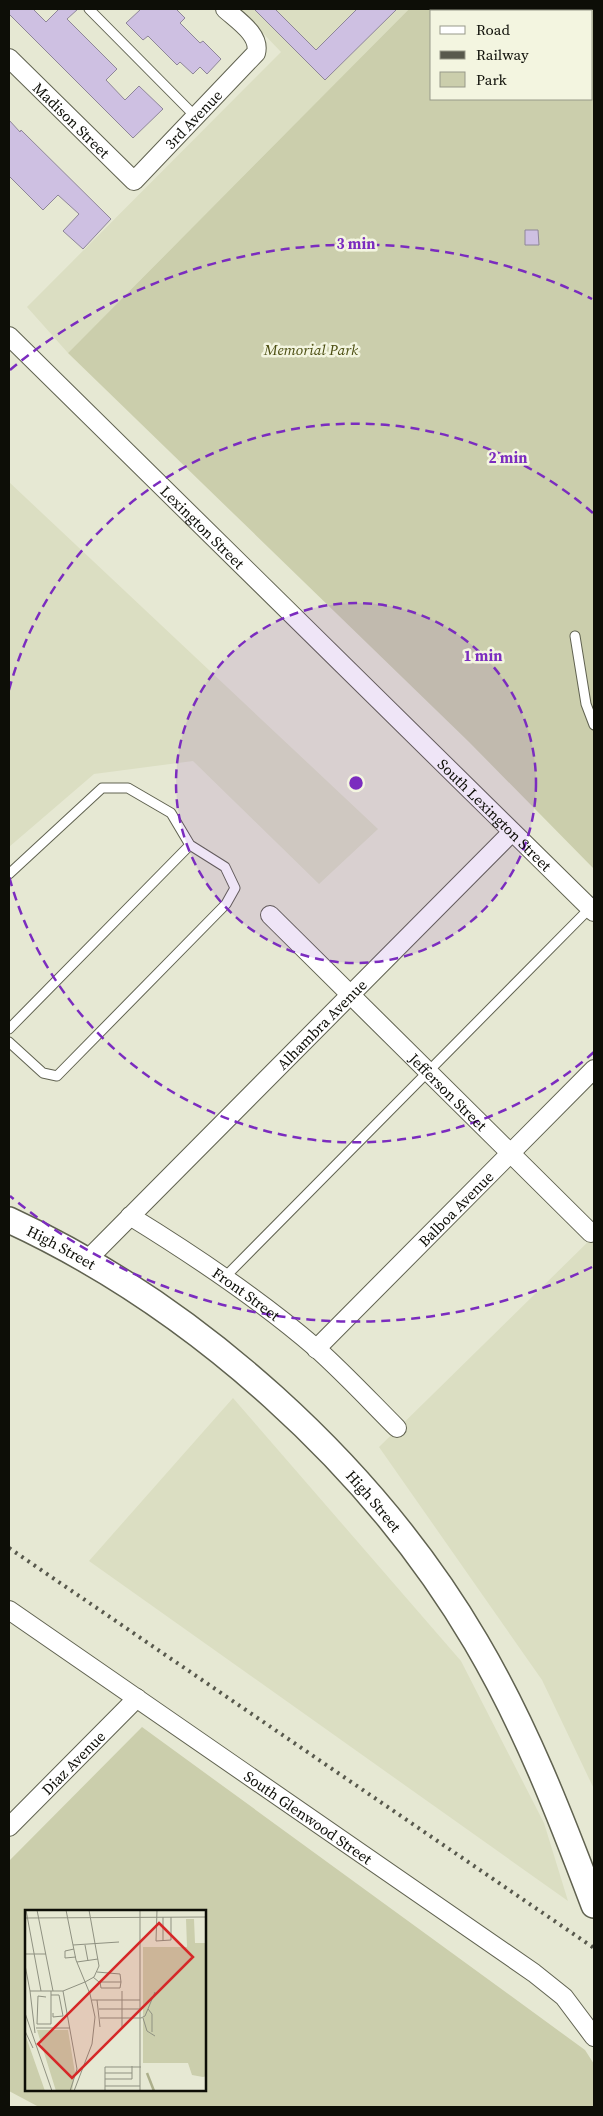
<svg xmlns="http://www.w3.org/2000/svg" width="603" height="2116" font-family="'Source Serif 4',serif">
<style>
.built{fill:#dbdec2}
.green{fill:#cbceac;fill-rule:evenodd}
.building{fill:#cec0e2;stroke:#8e8698}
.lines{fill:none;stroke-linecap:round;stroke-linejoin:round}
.service-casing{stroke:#606250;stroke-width:11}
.minor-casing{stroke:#606250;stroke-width:20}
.secondary-casing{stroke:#606250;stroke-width:28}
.service{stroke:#fff;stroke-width:9}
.minor{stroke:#fff;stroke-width:18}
.secondary{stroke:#fff;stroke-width:25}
.rail{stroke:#58594d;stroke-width:4;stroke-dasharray:2.5 5;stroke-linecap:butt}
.ring{fill:none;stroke:#7b2cbf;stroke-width:2.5;stroke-dasharray:9 6}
.labels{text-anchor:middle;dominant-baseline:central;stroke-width:5;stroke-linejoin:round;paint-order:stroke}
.street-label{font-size:15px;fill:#0d0e07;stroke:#f3f5e0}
.park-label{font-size:15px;font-style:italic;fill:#4b4d10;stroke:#f3f5e0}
.inset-river{fill:none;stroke:#acaf8b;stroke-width:2.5}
.inset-road{fill:none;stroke:#8f9181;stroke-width:1}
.view{fill:#d62828;fill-opacity:0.15;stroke:#d62828;stroke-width:2.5}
.inset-edge{fill:none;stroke:#0d0e07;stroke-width:2.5}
.centre{fill:#7b2cbf;stroke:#f3f5e0;stroke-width:2.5}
.ring-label{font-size:15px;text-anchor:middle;font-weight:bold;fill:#7b2cbf;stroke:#f3f5e0;stroke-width:5;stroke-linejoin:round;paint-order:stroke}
</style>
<rect width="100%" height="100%" fill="#e6e8d3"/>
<!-- built -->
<path class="built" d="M 240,9 L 409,9 L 68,353 L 27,307 L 281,52 Z
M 9,482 L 378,829 L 319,884 L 193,761 L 94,774 L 9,847 Z
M 594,1236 L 594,1789 L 542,1680 L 379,1447 Z
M 233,1398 L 461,1661 L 544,1823 L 568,1901 L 89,1561 Z"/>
<!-- green -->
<path class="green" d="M 409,9 L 594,9 L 594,869 L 469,742 L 68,353 ZM 432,11 L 592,11 L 592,99 L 432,99 Z
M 142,1727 L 585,2050 L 594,2064 L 594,2107 L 39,2107 L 9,2091 L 9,1861 ZM 26,1911 L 205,1911 L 205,2090 L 26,2090 Z"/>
<!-- building -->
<path class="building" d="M 9,9 L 33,9 L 46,22 L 59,9 L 78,9 L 67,19 L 117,69 L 106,80 L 125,100 L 139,86 L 163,109 L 133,138 L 9,14 Z
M 141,9 L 176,9 L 185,18 L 180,23 L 200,43 L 203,41 L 221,59 L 207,74 L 200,67 L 193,74 L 180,62 L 177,65 L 148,36 L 143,40 L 126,23 Z
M 254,9 L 275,9 L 316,50 L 357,9 L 397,9 L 325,80 Z
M 9,120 L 20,132 L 21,130 L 111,219 L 83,249 L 63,231 L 79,214 L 58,195 L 43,210 L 9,176 Z
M 525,230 L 538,230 L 539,245 L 525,245 Z"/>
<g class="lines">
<defs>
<path id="service" d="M 89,9 L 194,115
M 575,636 L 586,704 L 594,725
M 9,874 L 102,788 L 128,788 L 171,813 L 190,845 L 9,1029
M 9,1042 L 43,1073 L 57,1076 L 226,904 L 235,888 L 225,867 L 190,845
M 225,1277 L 590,908"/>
<g id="minor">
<path id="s1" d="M 9,58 L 134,181 L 256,53 C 261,35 237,20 225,9"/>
<path id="s2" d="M 9,336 L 594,912"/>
<path id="s3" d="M 270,915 L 591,1233"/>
<path id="s4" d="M 130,1216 C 195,1256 258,1298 316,1348 C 344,1373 370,1401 397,1428"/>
<path id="s5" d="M 86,1261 L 512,832"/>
<path id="s6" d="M 316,1349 L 594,1069"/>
<path id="s7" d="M 9,1610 L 534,1973 L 564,1997 L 594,2037"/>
<path id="s8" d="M 9,1827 L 137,1698"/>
</g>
<g id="secondary">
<path id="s9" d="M 9,1220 C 195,1306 372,1465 476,1642 C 525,1725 560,1815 594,1905"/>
</g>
</defs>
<!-- service casing -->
<use href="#service" class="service-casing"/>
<!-- minor casing -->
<use href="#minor" class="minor-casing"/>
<!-- secondary casing -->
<use href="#secondary" class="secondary-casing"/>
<!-- service -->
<use href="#service" class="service"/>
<!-- minor -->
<use href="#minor" class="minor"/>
<!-- secondary -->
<use href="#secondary" class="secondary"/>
<!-- rail -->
<path class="rail" d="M 9,1548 L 594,1948"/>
</g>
<!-- distance rings -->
<circle cx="356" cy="783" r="180" fill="#7b2cbf" fill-opacity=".12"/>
<g class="ring">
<circle cx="356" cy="783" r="180"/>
<path d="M594 1052A359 359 0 0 1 9 876M9 690A359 359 0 0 1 594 514"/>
<path d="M592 1267A539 539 0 0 1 10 1196M10 370A539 539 0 0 1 592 299"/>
</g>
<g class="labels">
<!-- street labels -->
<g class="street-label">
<text stroke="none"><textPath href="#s1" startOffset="261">3rd Avenue</textPath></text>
<text stroke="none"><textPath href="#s1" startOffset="88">Madison Street</textPath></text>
<text stroke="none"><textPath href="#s2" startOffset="272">Lexington Street</textPath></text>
<text stroke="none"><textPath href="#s2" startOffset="682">South Lexington Street</textPath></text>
<text stroke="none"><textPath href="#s5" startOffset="334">Alhambra Avenue</textPath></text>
<text stroke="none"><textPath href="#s3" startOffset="251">Jefferson Street</textPath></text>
<text stroke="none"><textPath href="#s6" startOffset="198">Balboa Avenue</textPath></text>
<text stroke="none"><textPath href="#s9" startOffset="59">High Street</textPath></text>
<text stroke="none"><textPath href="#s4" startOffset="140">Front Street</textPath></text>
<text stroke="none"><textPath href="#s9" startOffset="464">High Street</textPath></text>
<text stroke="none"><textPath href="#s8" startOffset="91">Diaz Avenue</textPath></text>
<text stroke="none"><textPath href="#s7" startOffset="364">South Glenwood Street</textPath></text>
</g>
<!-- park labels -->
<g class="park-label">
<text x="311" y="349">Memorial Park</text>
</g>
</g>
<!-- overview -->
<g transform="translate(25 1910)">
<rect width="181" height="181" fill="#e6e8d3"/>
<path d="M 161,9 L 169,9 L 170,33 L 181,33 L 182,166 L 178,167 L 167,165 L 163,153 L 118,153 L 118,37 L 162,37 ZM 12,120 L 43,120 L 50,163 L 47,181 L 31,181 ZM 0,124 L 20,181 L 0,181 Z" fill="#cbceac"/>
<path class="inset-river" d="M 122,163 L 129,181"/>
<path class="inset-road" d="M 1,0 L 16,81M 12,0 L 28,81M 41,0 L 51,50 L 65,84 L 70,107 L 67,134 L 49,181M 115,0 L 115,181M 120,0 L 159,0M 132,0 L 131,31 L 146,30 L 146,7M 0,8 L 182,7M 138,31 L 138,7M 48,35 L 94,32M 60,35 L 63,51M 49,39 L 40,41 L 40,48 L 51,47M 0,44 L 21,44M 52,52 L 73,49M 0,55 L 5,81M 68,67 L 74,72 L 96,72 L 95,64 L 72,62M 60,72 L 69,67 L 74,56 L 64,0M 75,72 L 76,78 L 95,78 L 96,72M 5,81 L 38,81 L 60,72M 5,81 L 10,123M 38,81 L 52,159 L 45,181M 97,81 L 97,117M 26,85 L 34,85 L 38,106 L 28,107 L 28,103M 21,87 L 13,86 L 12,114 L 26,114 L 26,81M 67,90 L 115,90M 72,90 L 75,117M 74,99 L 116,99M 123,99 L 127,104 L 127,122M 0,103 L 27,181M 75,108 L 116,108M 116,108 L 120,106 L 130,82M 118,108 L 122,121 L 130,126M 11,118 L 45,118M 0,121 L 8,138M 80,163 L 107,163M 80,169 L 107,169 L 107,156M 80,176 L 115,176M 80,181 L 80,157 L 116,157"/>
<path class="view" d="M 134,13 L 168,47 L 47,168 L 13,134 Z"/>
<rect width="181" height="181" class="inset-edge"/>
</g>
<circle cx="356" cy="783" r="8" class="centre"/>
<g class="ring-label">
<text x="356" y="249">3 min</text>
<text x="508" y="463">2 min</text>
<text x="483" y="661">1 min</text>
</g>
<!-- border -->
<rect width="603" height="2116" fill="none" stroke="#0d0e07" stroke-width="20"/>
<!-- legend -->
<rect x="430" y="10" width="162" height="90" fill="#f3f5e0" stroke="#979989"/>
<rect x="440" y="26" width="25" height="8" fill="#ffffff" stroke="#979989"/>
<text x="476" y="35" font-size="15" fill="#0d0e07">Road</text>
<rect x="440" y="51" width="25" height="8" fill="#58594d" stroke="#979989"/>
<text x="476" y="60" font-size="15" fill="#0d0e07">Railway</text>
<rect x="440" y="72" width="25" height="15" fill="#cbceac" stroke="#979989"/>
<text x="476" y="85" font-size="15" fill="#0d0e07">Park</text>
</svg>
